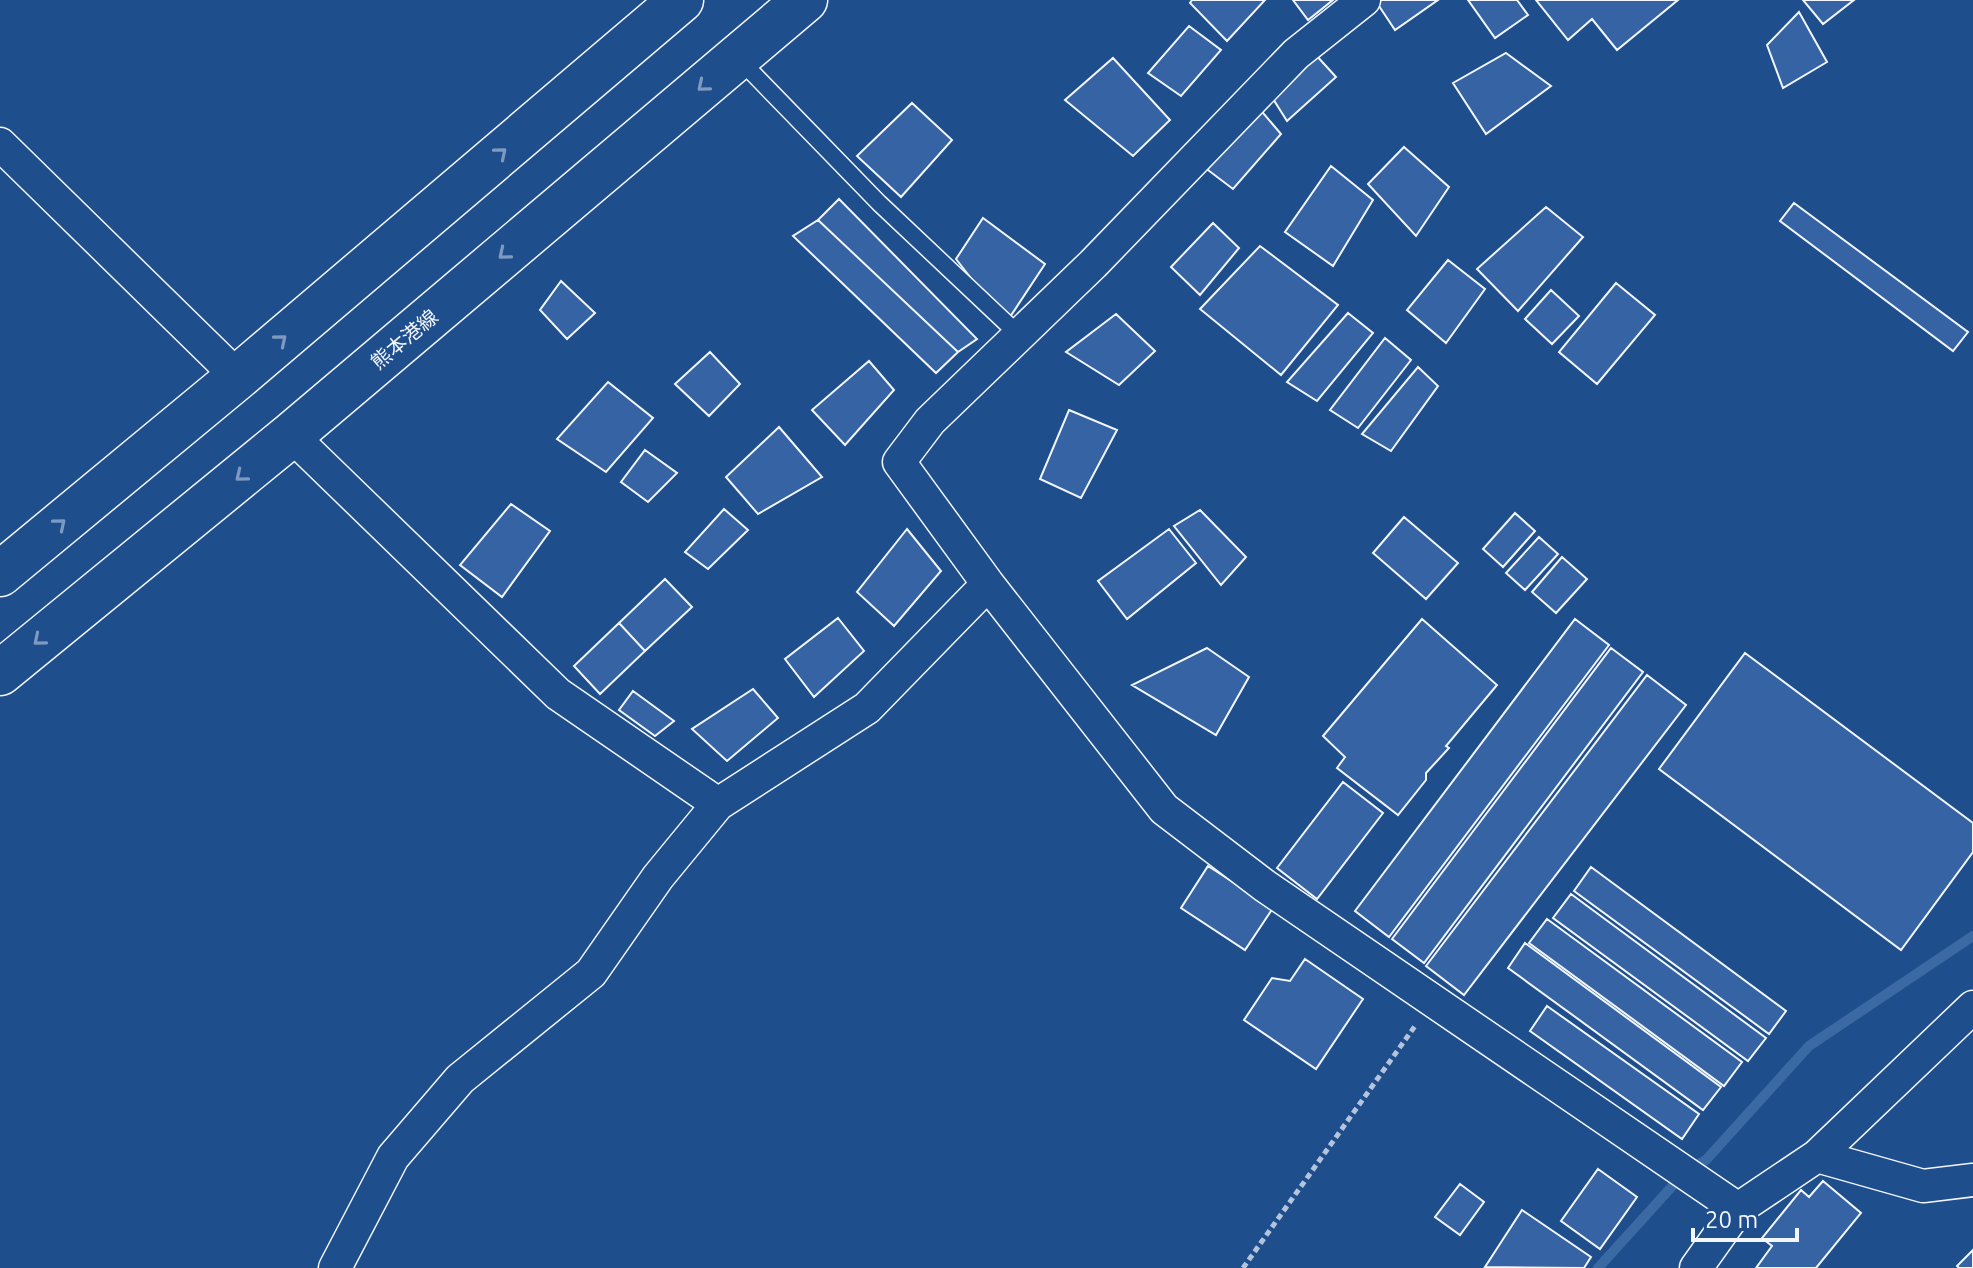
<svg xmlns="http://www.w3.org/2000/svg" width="1973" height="1268" font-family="Ubuntu,'Noto Sans JP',sans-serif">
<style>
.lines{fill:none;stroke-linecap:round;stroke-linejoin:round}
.stream{stroke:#3b69a3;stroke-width:10}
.building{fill:#3563a3;stroke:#f2f6ff;stroke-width:2}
.service-casing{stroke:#f2f6ff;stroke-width:19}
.minor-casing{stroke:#f2f6ff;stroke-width:35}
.primary-casing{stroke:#f2f6ff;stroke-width:47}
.path{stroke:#b3c4dc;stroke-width:5;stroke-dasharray:6 4;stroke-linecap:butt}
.service{stroke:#1f4e8c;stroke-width:16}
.minor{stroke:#1f4e8c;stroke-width:32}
.primary{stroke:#1f4e8c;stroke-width:44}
.oneway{stroke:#7e9ac0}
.labels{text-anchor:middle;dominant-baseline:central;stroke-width:6;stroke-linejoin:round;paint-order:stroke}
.street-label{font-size:20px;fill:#f2f6ff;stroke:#1f4e8c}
</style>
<rect width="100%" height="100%" fill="#1f4e8c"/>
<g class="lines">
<!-- stream -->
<path class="stream" d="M 1598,1268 L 1686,1171 L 1706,1160 L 1809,1046 L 1973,936"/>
</g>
<!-- building -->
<path class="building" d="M 1192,0 L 1265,0 L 1227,41 L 1190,3 Z
M 1293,0 L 1333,0 L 1308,20 Z
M 1380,0 L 1438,0 L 1395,30 L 1377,3 Z
M 1468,0 L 1517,0 L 1528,15 L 1495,38 Z
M 1536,0 L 1678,0 L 1617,50 L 1592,19 L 1568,40 Z
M 1803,0 L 1854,0 L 1823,24 Z
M 1799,12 L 1827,62 L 1783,88 L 1767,45 Z
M 1189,26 L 1221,50 L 1181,96 L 1148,73 Z
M 1506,53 L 1551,86 L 1486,134 L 1453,83 Z
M 1315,54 L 1336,77 L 1287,121 L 1270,94 Z
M 1113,58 L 1170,120 L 1133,156 L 1065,100 Z
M 912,103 L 952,140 L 901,197 L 857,156 Z
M 1258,107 L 1281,134 L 1233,189 L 1200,164 Z
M 1404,147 L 1449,187 L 1416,236 L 1368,184 Z
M 1331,166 L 1373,200 L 1333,266 L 1285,232 Z
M 839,199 L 977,339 L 958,352 L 818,220 Z
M 1794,203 L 1968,332 L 1953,351 L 1780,221 Z
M 1546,207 L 1583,237 L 1518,311 L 1477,269 Z
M 983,218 L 1045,264 L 1006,323 L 956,259 Z
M 818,220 L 958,352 L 936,373 L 793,236 Z
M 1213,223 L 1239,248 L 1200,295 L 1171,267 Z
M 1260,246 L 1338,305 L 1281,375 L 1200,309 Z
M 1448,260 L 1485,289 L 1446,343 L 1407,310 Z
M 561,281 L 595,313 L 567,339 L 540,310 Z
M 1616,283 L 1655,315 L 1597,384 L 1559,352 Z
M 1551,290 L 1579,316 L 1552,344 L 1525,319 Z
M 1348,313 L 1373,333 L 1317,401 L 1287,382 Z
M 1116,314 L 1155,351 L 1119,385 L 1066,352 Z
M 1385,338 L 1411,360 L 1358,428 L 1330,410 Z
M 710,352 L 740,384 L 709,416 L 675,384 Z
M 869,361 L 894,390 L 845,445 L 812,410 Z
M 1418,367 L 1438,386 L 1391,451 L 1362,434 Z
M 608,382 L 653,418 L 606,472 L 557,439 Z
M 1069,410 L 1117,430 L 1081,498 L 1040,479 Z
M 779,427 L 822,477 L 758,514 L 726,477 Z
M 645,450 L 677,473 L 648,502 L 621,482 Z
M 511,504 L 550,531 L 502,597 L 460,565 Z
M 724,509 L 748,530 L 708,569 L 685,552 Z
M 1200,510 L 1246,557 L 1221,585 L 1174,526 Z
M 1515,513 L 1535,531 L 1503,567 L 1483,549 Z
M 1404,517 L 1458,563 L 1426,599 L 1373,553 Z
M 907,529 L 941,571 L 894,626 L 857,592 Z
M 1169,529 L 1196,563 L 1127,619 L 1098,581 Z
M 1539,537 L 1558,554 L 1525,590 L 1506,573 Z
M 1562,557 L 1587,579 L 1556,613 L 1532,592 Z
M 665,579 L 692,607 L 645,651 L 619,623 Z
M 838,618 L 864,651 L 814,697 L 785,659 Z
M 1422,619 L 1497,685 L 1446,746 L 1449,748 L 1426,773 L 1426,780 L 1398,815 L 1337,768 L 1345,757 L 1323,736 Z
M 1575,619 L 1609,645 L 1389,937 L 1355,911 Z
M 619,623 L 645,651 L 600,694 L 574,666 Z
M 1207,648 L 1249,677 L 1216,735 L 1132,685 Z
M 1611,648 L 1643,672 L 1424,963 L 1392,939 Z
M 1745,653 L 1973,823 L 1973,852 L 1901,950 L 1659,769 Z
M 1647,675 L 1686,705 L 1464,995 L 1426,966 Z
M 753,689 L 778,718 L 727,761 L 692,729 Z
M 633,691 L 674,721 L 655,736 L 619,710 Z
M 1343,782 L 1383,813 L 1317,899 L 1277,868 Z
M 1208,866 L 1273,908 L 1245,950 L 1181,908 Z
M 1591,867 L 1786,1011 L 1769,1034 L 1574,891 Z
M 1571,894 L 1766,1038 L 1748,1061 L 1553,918 Z
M 1547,919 L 1742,1062 L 1724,1086 L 1529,943 Z
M 1525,943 L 1721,1087 L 1703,1110 L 1508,968 Z
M 1305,959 L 1363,999 L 1316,1069 L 1244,1020 L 1272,978 L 1290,981 Z
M 1547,1006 L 1699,1114 L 1682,1139 L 1530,1031 Z
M 1598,1169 L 1637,1197 L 1600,1249 L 1561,1221 Z
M 1823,1181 L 1861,1213 L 1816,1268 L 1756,1268 L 1772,1246 L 1762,1238 L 1801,1190 L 1809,1197 Z
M 1460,1184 L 1484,1202 L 1460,1235 L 1435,1217 Z
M 1522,1210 L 1591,1257 L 1584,1268 L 1485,1267 Z
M 1973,1250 L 1973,1268 L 1959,1268 L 1957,1266 Z"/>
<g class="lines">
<defs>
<path id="service" d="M 738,58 L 879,203 L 1019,335"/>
<path id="minor" d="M 1364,0 L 1296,54 L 1093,264 L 930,421 L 899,462 L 988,584 L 1164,809 L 1265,886 L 1738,1209
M 0,144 L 238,377
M 291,435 L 558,694 L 718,804
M 1817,1156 L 1923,1186 L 1973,1180
M 335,1268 L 393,1157 L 460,1079 L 591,973 L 658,877 L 718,804 L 867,708 L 988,584
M 1696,1268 L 1738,1209 L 1817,1156 L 1973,1007"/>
<path id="primary" d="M 0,574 L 238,377 L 681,0
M 0,673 L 291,435 L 805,0"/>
</defs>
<!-- service casing -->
<use href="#service" class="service-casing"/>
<!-- minor casing -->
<use href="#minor" class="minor-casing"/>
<!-- primary casing -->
<use href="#primary" class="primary-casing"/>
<!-- path -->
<path class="path" d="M 1243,1268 L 1415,1026"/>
<!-- service -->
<use href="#service" class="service"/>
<!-- minor -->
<use href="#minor" class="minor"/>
<!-- primary -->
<use href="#primary" class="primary"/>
</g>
<!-- one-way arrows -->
<defs><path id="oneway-chevron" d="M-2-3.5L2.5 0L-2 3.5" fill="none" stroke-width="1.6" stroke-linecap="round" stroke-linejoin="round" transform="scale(2)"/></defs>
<g class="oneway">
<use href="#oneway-chevron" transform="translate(703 86) rotate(140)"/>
<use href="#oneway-chevron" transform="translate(501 153) rotate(-40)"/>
<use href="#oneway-chevron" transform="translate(504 254) rotate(140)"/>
<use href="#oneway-chevron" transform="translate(281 340) rotate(-40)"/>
<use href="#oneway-chevron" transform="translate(241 476) rotate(141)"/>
<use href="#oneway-chevron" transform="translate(60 524) rotate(-40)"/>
<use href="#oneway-chevron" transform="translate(39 640) rotate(140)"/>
</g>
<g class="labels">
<!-- street labels -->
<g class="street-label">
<text transform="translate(404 339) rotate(-40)">熊本港線</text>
</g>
</g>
<!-- scale -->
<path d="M1693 1228v12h104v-12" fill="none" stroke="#f2f6ff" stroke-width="4"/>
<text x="1705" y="1228" font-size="24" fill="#f2f6ff" stroke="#1f4e8c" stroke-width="6" paint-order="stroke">20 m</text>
</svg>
